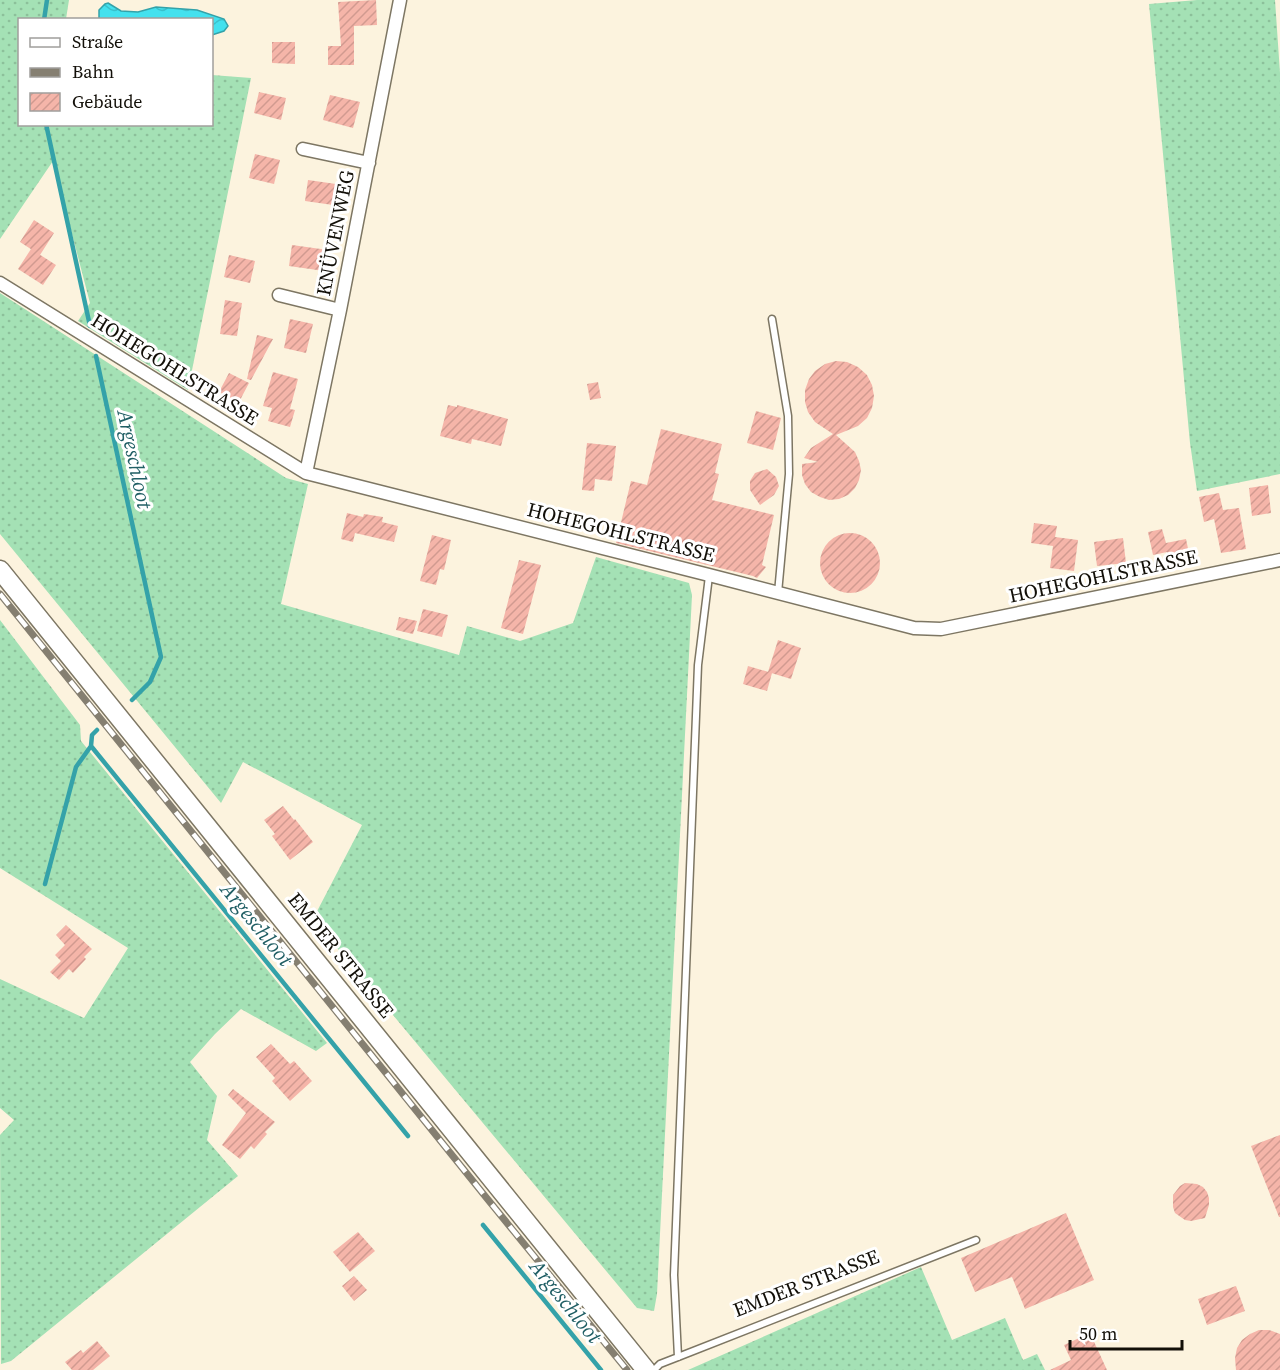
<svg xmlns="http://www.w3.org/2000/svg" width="1280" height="1370" font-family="'Source Serif 4',serif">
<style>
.grass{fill:url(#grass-dots)}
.water{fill:url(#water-waves);stroke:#34a2a9;stroke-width:1.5}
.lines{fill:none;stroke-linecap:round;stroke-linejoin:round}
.stream{stroke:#34a2a9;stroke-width:4.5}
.building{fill:url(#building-hatch)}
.lane-casing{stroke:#7d7663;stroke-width:9}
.street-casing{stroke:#7d7663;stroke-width:15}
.primary-casing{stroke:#7d7663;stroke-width:21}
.lane{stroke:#fff;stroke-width:6}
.street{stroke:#fff;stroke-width:12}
.primary{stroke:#fff;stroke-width:18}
.rail-casing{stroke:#857f71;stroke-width:7}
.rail{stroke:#fff;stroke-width:4.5;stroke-dasharray:14;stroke-linecap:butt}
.labels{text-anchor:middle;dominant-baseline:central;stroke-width:6;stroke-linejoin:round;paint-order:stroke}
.street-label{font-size:20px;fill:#120f08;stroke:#fff}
.water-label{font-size:21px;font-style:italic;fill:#215f65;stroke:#fff}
</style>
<defs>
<pattern id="grass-dots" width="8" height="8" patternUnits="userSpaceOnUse" patternTransform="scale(1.5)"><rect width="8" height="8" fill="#a4e1b5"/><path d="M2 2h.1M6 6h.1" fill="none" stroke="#8cc09a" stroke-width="1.8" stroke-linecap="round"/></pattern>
<pattern id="water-waves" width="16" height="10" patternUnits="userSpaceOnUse" patternTransform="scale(1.5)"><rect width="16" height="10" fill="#43e1ee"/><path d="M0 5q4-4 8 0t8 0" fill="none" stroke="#3ac0cb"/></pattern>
<pattern id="building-hatch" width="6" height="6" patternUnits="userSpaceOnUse" patternTransform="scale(1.5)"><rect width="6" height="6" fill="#f5b5a9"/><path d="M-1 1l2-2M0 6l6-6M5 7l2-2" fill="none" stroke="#d19a90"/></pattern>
</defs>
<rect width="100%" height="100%" fill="#fcf3de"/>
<!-- grass -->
<path class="grass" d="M 0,0 L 69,0 L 66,19 L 20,20 L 20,124 L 212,124 L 212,75 L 251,78 L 188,390 L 78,321 L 90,303 L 53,161 L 0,239 Z
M 1197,0 L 1275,0 L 1280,73 L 1280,474 L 1197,491 L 1190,443 L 1149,4 Z
M 0,293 L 286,478 L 308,484 L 281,604 L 459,655 L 467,626 L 520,641 L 573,623 L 596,557 L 689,583 L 692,595 L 657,1294 L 654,1311 L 637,1308 L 313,919 L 362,825 L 243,762 L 221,803 L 0,534 Z
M 0,620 L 80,725 L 81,741 L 327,1043 L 316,1051 L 241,1009 L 215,1034 L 190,1062 L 217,1096 L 207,1140 L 238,1176 L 11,1361 L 1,1364 L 0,1135 L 14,1120 L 0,1108 L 0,979 L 84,1018 L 128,948 L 0,868 Z
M 921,1267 L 952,1340 L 1005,1318 L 1023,1360 L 1037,1354 L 1045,1370 L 688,1370 Z"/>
<!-- water -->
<path class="water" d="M 108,3 L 121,11 L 138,12 L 156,7 L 197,10 L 224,19 L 228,26 L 224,31 L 212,35 L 212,20 L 99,19 L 99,10 L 105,4 Z"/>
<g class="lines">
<!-- stream -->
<path class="stream" d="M 44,20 L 47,0
M 46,124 L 90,326
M 96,356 L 161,657 L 150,682 L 132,700
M 97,730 L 92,735 L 91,746 L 408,1136
M 45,884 L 76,767 L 91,746
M 483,1225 L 601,1370"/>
</g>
<!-- building -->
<path class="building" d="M 376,0 L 377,25 L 354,26 L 354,65 L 328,65 L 328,46 L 341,46 L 338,2 Z
M 272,42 L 295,42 L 295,64 L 272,63 Z
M 259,92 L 286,98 L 281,120 L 254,113 Z
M 330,95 L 360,102 L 353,128 L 323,120 Z
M 255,154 L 280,160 L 274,184 L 249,178 Z
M 308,180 L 343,185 L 340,206 L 305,201 Z
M 34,220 L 54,233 L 40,255 L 20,242 Z
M 292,245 L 328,250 L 324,271 L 289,266 Z
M 31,249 L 56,265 L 43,285 L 18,269 Z
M 229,255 L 255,261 L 250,283 L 224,277 Z
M 225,300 L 242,303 L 237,336 L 220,334 Z
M 290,319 L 313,324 L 306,353 L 284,348 Z
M 257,335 L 273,339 L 251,380 L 247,379 Z
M 836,361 L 847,362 L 858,367 L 867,375 L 872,385 L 874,396 L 872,408 L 867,418 L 858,426 L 836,435 L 855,452 L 859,461 L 861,470 L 859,480 L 855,488 L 848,495 L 839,499 L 829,500 L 820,497 L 811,492 L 805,484 L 802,475 L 802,464 L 818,462 L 804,458 L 811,448 L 833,434 L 815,422 L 808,412 L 805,402 L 805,390 L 809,379 L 815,371 L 825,364 Z
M 273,372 L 298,379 L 290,409 L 295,410 L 290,427 L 268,421 L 272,408 L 263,406 Z
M 229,373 L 249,383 L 239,402 L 219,392 Z
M 598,382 L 601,398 L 590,400 L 587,384 Z
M 448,405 L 457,407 L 457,405 L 508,419 L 501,446 L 472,439 L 471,444 L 440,436 Z
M 756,411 L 781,418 L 773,450 L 747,443 Z
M 661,429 L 722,444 L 715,473 L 719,474 L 712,500 L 774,515 L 762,565 L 766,567 L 757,578 L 753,576 L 616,543 L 631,481 L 647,485 Z
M 587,443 L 616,446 L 612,481 L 595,479 L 594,491 L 582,490 Z
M 767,469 L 776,477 L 779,486 L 774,495 L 760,505 L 750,490 L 750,481 L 755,473 Z
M 1268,485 L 1271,513 L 1252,516 L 1249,488 Z
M 1219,493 L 1223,510 L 1239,508 L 1246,549 L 1221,553 L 1214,519 L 1204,522 L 1199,497 Z
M 347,513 L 363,517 L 364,514 L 383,517 L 382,522 L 398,526 L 394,542 L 355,533 L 353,542 L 341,539 Z
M 1034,523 L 1057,526 L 1055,537 L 1078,540 L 1074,571 L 1050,568 L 1053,546 L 1031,543 Z
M 1162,529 L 1166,543 L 1186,539 L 1190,558 L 1168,562 L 1167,552 L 1153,555 L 1148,532 Z
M820 563a30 30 0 1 1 60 0a30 30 0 1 1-60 0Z
M 432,535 L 451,540 L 444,570 L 440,569 L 436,585 L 420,581 Z
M 1123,538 L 1126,563 L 1097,566 L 1094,542 Z
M 519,560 L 541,565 L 523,634 L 501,628 Z
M 423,609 L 448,615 L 442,637 L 417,631 Z
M 399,617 L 417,621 L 413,634 L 396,630 Z
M 778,640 L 801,648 L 791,679 L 768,672 Z
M 748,666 L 772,673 L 767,691 L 743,684 Z
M 283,806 L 294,820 L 295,819 L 313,842 L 290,860 L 272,836 L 275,834 L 264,820 Z
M 66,925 L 92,949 L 84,957 L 86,959 L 73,973 L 69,969 L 59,980 L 50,972 L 61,961 L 55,955 L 65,945 L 56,935 Z
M 271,1044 L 290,1064 L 294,1061 L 312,1081 L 290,1101 L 272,1081 L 275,1078 L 256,1057 Z
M 233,1089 L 275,1122 L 265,1132 L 267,1134 L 254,1149 L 251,1146 L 240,1159 L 222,1145 L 246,1113 L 228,1095 Z
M 1280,1135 L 1280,1217 L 1279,1217 L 1251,1146 Z
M 1185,1183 L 1197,1184 L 1203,1187 L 1207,1192 L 1209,1198 L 1209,1205 L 1205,1218 L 1191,1221 L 1185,1220 L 1175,1213 L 1173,1207 L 1173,1195 L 1180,1186 Z
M 1066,1213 L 1094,1280 L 1025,1309 L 1012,1277 L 975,1292 L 961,1258 Z
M 358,1232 L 375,1251 L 350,1272 L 333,1252 Z
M 354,1276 L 367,1290 L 354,1301 L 342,1286 Z
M 1236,1286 L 1245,1311 L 1207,1325 L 1198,1299 Z
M 1259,1330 L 1269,1330 L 1280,1334 L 1280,1370 L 1236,1370 L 1235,1358 L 1237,1348 L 1242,1340 L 1250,1334 Z
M 1090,1333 L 1107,1370 L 1050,1370 L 1071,1360 L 1064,1345 Z
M 97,1341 L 110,1356 L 93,1370 L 72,1370 L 65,1362 L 81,1350 L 83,1353 Z"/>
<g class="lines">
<defs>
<path id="lane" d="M 772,319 L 788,416 L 789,474 L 778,593
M 678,1357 L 674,1275 L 698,665 L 709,576
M 654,1370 L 660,1364 L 678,1357 L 976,1240"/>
<path id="street" d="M 303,149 L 369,163
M 0,283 L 306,473 L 709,575 L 914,628 L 941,629 L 1280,560
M 279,295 L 340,310
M 306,473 L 340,310 L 400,0"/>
<path id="primary" d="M 0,570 L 646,1370"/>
</defs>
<!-- lane casing -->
<use href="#lane" class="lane-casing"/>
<!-- street casing -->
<use href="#street" class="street-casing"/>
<!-- primary casing -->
<use href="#primary" class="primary-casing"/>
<!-- lane -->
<use href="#lane" class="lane"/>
<!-- street -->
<use href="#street" class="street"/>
<!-- primary -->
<use href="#primary" class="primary"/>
<defs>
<path id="rail" d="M 0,594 L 485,1196 L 627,1370"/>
</defs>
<!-- rail casing -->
<use href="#rail" class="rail-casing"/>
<!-- rail -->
<use href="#rail" class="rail"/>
</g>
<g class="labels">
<!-- street labels -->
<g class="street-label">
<text transform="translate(335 233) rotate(-79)">KNÜVENWEG</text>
<text transform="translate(175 369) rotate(32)">HOHEGOHLSTRASSE</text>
<text transform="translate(621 532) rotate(14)">HOHEGOHLSTRASSE</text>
<text transform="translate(1103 576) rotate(-12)">HOHEGOHLSTRASSE</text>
<text transform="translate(341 955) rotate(51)">EMDER STRASSE</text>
<text transform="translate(806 1283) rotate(-21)">EMDER STRASSE</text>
</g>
<!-- water labels -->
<g class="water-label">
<text transform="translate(135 459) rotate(78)">Argeschloot</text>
<text transform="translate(257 924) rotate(51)">Argeschloot</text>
<text transform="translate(566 1301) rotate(51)">Argeschloot</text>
</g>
</g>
<!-- legend -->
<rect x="18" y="18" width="195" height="108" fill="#ffffff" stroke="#a09f9c" stroke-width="1.5"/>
<rect x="30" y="38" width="30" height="9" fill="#ffffff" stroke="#a09f9c" stroke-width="1.5"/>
<text x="72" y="48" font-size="18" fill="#120f08">Straße</text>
<rect x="30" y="68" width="30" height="9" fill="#857f71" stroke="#a09f9c" stroke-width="1.5"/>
<text x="72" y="78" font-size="18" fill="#120f08">Bahn</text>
<rect x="30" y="93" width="30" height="18" fill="url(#building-hatch)" stroke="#a09f9c" stroke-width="1.5"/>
<text x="72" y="108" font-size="18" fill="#120f08">Gebäude</text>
<!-- scale -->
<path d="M1070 1340v9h112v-9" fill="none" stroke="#120f08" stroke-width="3"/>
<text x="1079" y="1340" font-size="18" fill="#120f08" stroke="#ffffff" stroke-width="4.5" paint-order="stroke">50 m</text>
</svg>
